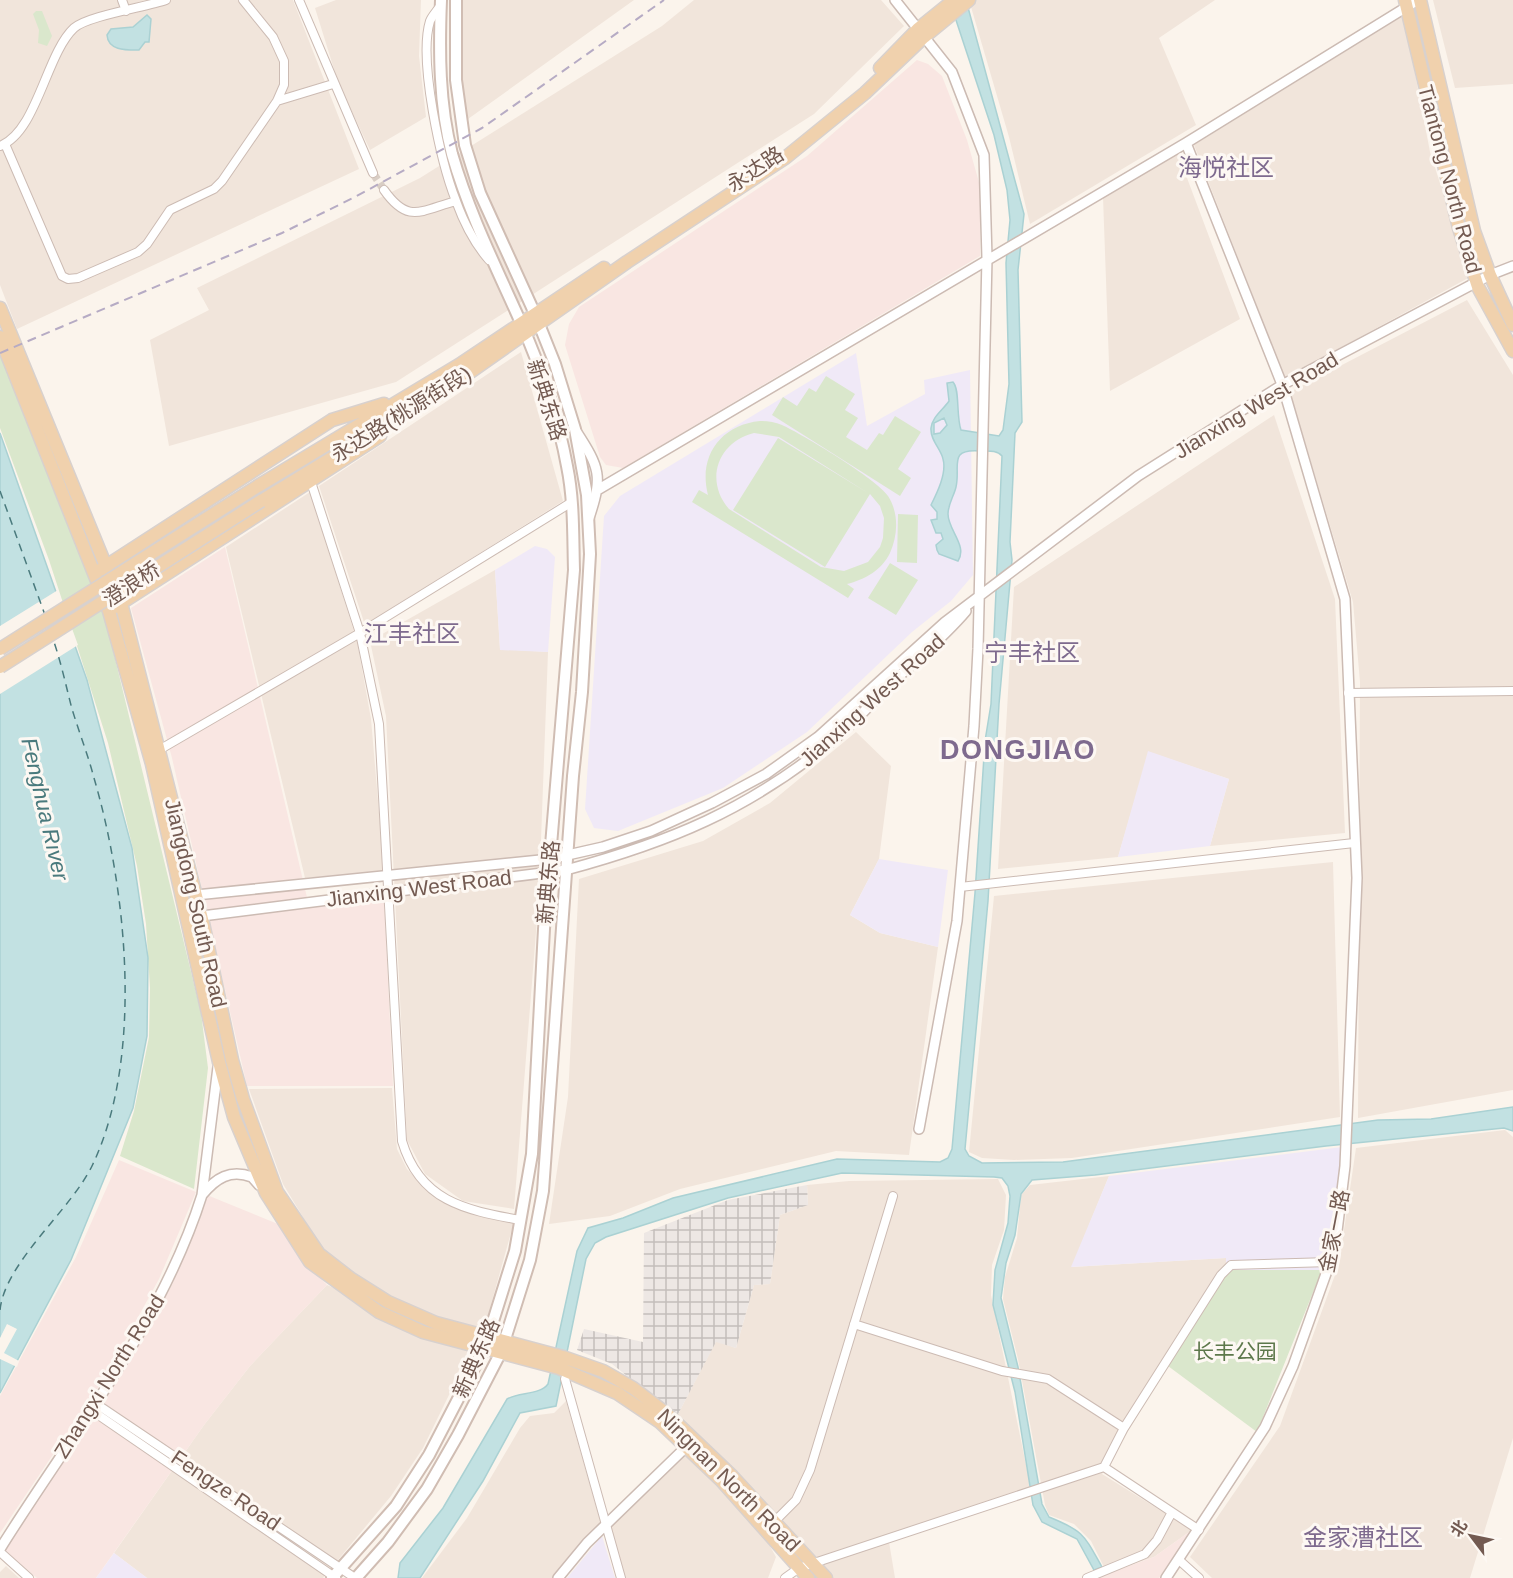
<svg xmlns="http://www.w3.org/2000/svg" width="1513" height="1578" font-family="Arial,'Noto Sans SC',sans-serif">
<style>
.residential{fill:#f1e5db}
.commercial{fill:#f9e6e2}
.industrial{fill:url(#industrial-grid)}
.education{fill:#f0e9f7}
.green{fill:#dae7cc;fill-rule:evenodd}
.water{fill:#c2e1e2;stroke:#aad1d3;stroke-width:1.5;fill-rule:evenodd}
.pier{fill:#fbf4ec}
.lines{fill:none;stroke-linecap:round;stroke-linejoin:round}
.ferry{stroke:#4a7a7d;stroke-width:1.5;stroke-dasharray:8 6;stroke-linecap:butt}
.minor-tunnel{stroke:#d9cec5;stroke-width:8;stroke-dasharray:8 4;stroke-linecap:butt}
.minor-casing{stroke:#ccbbb3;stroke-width:10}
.tertiary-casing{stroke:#ccbbb3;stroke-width:12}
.secondary-casing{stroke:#d0bdb3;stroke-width:14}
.primary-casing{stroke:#d8d1ce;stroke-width:15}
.minor{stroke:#fff;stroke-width:8}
.tertiary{stroke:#fff;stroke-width:9}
.secondary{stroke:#fff;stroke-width:10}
.primary{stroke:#f0d1ad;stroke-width:12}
.rail{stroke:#b6abc4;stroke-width:2;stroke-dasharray:9 6;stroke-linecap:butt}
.primary-bridge-casing{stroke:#d8d1ce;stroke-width:15;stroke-linecap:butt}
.primary-bridge{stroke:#f0d1ad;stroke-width:12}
.labels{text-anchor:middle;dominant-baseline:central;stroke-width:6;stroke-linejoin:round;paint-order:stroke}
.street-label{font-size:21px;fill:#735a51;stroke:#fdf8f3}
.park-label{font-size:21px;fill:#5d784b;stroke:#fdf8f3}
.water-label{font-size:22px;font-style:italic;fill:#4a7a7d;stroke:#fdf8f3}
.quarter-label{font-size:24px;fill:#7e6a8e;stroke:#fdf8f3}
.district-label{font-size:27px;font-weight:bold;letter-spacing:1.5px;fill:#7e6a8e;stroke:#fdf8f3}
</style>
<defs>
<pattern id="industrial-grid" width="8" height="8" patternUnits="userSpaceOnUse" patternTransform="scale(1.5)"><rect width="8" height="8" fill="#ede7e4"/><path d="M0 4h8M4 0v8" fill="none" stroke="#c4bebb"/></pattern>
</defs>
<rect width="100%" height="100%" fill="#fbf4ec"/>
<!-- residential -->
<path class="residential" d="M 0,0 L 293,0 L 359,169 L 17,329 L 0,285 Z
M 336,0 L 421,0 L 419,56 L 426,117 L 370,150 L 338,82 L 315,8 Z
M 463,0 L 634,0 L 468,119 L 460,79 Z
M 694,0 L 881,0 L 904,26 L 814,114 L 396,382 L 169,446 L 150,340 L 209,310 L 197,288 L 420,178 L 662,26 Z
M 969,0 L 1215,0 L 1159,38 L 1196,125 L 1030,224 L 1009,137 Z
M 1433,0 L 1513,0 L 1513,84 L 1455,88 Z
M 1404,15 L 1430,152 L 1470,277 L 1285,378 L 1194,145 Z
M 1178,154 L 1240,319 L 1110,391 L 1103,197 Z
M 1467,300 L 1513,375 L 1513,1090 L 1358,1118 L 1360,682 L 1353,602 L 1290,392 Z
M 521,352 L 563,501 L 365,625 L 319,486 Z
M 1274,415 L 1335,599 L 1345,833 L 1210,846 L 1229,779 L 1149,752 L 1118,857 L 998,869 L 1014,587 Z
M 310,492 L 357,641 L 371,719 L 384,871 L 305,878 L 226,547 Z
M 495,570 L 500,649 L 548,652 L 539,894 L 514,1209 L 463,1201 L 425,1174 L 407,1140 L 386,716 L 370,641 Z
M 856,732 L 891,766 L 879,859 L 850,915 L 880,933 L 938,947 L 909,1155 L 836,1151 L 680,1189 L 610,1216 L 549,1224 L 568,1097 L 579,879 L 703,841 L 770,803 Z
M 1333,862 L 1340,1117 L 1072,1158 L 1014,1160 L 982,1158 L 969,1152 L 994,896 Z
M 392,1088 L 397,1149 L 407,1169 L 426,1189 L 454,1208 L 514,1222 L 483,1333 L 388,1298 L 349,1272 L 321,1247 L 283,1184 L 249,1089 Z
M 1505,1130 L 1513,1137 L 1513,1438 L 1470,1578 L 1212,1578 L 1190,1557 L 1280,1426 L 1339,1264 L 1356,1148 Z
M 1109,1176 L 1072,1267 L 1226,1258 L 1228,1267 L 1102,1474 L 1192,1530 L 1154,1557 L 1107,1573 L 1091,1541 L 1074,1524 L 1049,1515 L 1045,1505 L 1018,1359 L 1003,1299 L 1005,1277 L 1017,1238 L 1021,1195 L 1030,1185 Z
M 998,1179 L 1006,1195 L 1004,1230 L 992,1265 L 991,1295 L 1032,1494 L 889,1542 L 895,1578 L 833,1578 L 677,1416 L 716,1341 L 736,1348 L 754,1285 L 770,1284 L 780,1215 L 808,1205 L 807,1185 L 849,1181 Z
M 327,1285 L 472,1348 L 423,1448 L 391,1496 L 323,1578 L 147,1578 L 114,1553 L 204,1425 L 250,1366 Z
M 566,1401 L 601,1524 L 584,1539 L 552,1578 L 422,1578 L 467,1518 L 520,1428 L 530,1416 L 554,1413 Z
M 685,1454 L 728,1494 L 762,1532 L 776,1557 L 768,1578 L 625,1578 L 610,1526 Z
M 6,1566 L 19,1578 L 0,1578 L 0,1572 Z"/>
<!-- commercial -->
<path class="commercial" d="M 917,60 L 928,64 L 942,76 L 967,140 L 980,186 L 980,256 L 623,468 L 606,465 L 600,457 L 565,345 L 569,324 L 579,307 L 807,156 Z
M 225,547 L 309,906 L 384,896 L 393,1086 L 247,1086 L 172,758 L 131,608 Z
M 119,1160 L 196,1192 L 159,1279 L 104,1379 L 0,1533 L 0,1396 L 76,1257 Z
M 207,1195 L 278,1224 L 304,1261 L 327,1285 L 250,1366 L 204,1425 L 96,1578 L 37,1578 L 4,1550 L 101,1403 L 172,1285 Z
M 1192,1530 L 1159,1578 L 1095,1578 L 1154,1557 Z"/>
<!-- industrial -->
<path class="industrial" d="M 807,1185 L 808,1205 L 780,1215 L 770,1284 L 754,1285 L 736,1348 L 716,1342 L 677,1416 L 612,1364 L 577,1350 L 584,1329 L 643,1342 L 644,1233 L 728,1200 Z"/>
<!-- education -->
<path class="education" d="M 856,353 L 867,426 L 925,394 L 924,380 L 970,370 L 973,575 L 951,601 L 912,632 L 807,732 L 723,788 L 618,831 L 594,828 L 585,809 L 604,516 L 620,496 Z
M 535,546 L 547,549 L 555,557 L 548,652 L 500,650 L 495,570 Z
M 1148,751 L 1229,779 L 1210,846 L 1118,857 Z
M 879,859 L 948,870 L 938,947 L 880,933 L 850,915 Z
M 1342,1147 L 1336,1207 L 1322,1270 L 1226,1270 L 1226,1258 L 1071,1267 L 1109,1176 Z
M 602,1536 L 615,1578 L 567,1578 Z
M 114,1553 L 147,1578 L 96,1578 Z"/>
<!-- green -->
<path class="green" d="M 36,11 L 42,11 L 52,36 L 47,46 L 38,43 L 39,30 L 33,14 Z
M 0,353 L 104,613 L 201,1013 L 208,1068 L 194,1189 L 120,1156 L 134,1111 L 149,1037 L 150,988 L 146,924 L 137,866 L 108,743 L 79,652 L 49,560 L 0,428 Z
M 826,376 L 855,394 L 845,410 L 858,418 L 846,437 L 867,450 L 879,433 L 883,435 L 895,416 L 921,432 L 898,469 L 911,478 L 900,496 L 772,415 L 783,397 L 797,406 L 809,388 L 816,392 Z
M 760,421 C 767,421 775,422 782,425 C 802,434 877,479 888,496 C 899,513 898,535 890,553 C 882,570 864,580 847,584 L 854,589 L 848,598 L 692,502 L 699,490 L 708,495 C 698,457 720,425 760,421 ZM 754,433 L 779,437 L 868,493 L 778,438 L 733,510 L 825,567 L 870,494 L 880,506 L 884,518 L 883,538 L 880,547 L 868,562 L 844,571 L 821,567 L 729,509 C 704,480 718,442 754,433 Z
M 898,514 L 918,515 L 917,563 L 897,562 Z
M 890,563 L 918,580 L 896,615 L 868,598 Z
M 1226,1270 L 1322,1270 L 1257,1432 L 1168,1366 Z"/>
<!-- water -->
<path class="water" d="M 966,0 L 1024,214 L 1018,270 L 1022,422 L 1015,433 L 1010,542 L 1012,560 L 999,704 L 988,901 L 965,1149 L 969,1156 L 982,1163 L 1063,1162 L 1378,1120 L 1431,1119 L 1513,1107 L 1513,1131 L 1504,1128 L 1326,1146 L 1095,1175 L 1032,1180 L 1021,1194 L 1015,1235 L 1006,1263 L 1001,1298 L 1018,1367 L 1042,1504 L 1049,1517 C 1084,1531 1084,1535 1102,1567 L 1094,1570 L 1077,1539 L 1042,1522 L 1033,1505 L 1015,1392 L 993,1305 L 995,1270 L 1008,1223 L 1010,1196 L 1008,1186 L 1002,1178 L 994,1177 L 842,1173 L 728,1198 L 606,1237 L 595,1243 L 586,1259 L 556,1406 L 520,1413 L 483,1481 L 420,1578 L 398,1578 L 400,1563 L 443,1508 L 507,1399 C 519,1392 540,1395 548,1384 L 577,1251 L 588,1228 L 623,1218 L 673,1198 L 837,1159 L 940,1162 L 948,1158 L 952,1149 L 975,893 L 985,741 L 991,704 L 1002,456 C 997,450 989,451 981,451 C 947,448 961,466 956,487 C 954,496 948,504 948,514 C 948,530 968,546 958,561 L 939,554 L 937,550 L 936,545 L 943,539 L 941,533 L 936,533 L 931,520 L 937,519 L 937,512 L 931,505 C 937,493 947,473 943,459 C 941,449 930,440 931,428 C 932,417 943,410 949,401 L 947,383 L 953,382 C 960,389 956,416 961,430 L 999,436 L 1003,430 L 1009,384 L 1006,263 L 1010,220 L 1007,190 L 994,135 L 955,17 ZM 944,418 L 947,425 L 940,433 L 934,434 L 934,423 Z
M 147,15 L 151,19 L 149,42 L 145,42 L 139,50 C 127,50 108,51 107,35 L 111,29 L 133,27 Z
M 0,433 L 87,680 L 132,848 L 148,958 L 147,1036 L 133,1108 L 71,1260 L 0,1393 Z"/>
<!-- pier -->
<path class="pier" d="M 58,590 L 78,645 L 0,694 L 0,626 Z
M 7,1324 L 17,1329 L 4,1353 L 19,1361 L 17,1367 L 0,1359 L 0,1338 Z"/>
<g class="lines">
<!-- ferry -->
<path class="ferry" d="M 0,491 L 45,615
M 0,1310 C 5,1262 70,1211 92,1166 C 144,1058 127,891 94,778 C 88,755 79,732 72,709 C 66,686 61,662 53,639"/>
<!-- minor-tunnel -->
<path class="minor-tunnel" d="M 373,173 L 384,190"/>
<defs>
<path id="minor" d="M 122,0 L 126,11
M 299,0 L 373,173
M 440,6 C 437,11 432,16 430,21 C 418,60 441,163 456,201 C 464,223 474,243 489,260
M 277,101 L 333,84
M 5,144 L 62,276 L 68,279 L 78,278 L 138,252 L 147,244 L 170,210 L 214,189 L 222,181 L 277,101 L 284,85 L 284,61 L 273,37 L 243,0
M 0,146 C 37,132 46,54 74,28 C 87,16 146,7 166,0
M 384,190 C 408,224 420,211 456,201
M 311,482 L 360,633 L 379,724 L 402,1141 C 420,1202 466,1210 520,1220
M 1348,693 L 1513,691
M 159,750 L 360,633 L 572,502
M 960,887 L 1354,843
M 854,1324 L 1002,1371 L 1048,1379 L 1124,1428
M 568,1372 L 565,1379 L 621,1578
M 95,1403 L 355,1578
M 91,1410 L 336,1578
M 1104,1467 L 1124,1428 L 1221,1275 L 1231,1265 L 1330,1262
M 774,1522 L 796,1500 L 810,1470 L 893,1196
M 0,1552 L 29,1578
M 1179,1560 L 1199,1578
M 785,1578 L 799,1568 L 1104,1467 L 1199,1530
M 1087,1578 L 1145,1554 L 1157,1540 L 1172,1512"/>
<path id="tertiary" d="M 895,0 L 952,72 L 984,155 L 987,258 L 978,649 L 974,726 L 957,921 L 919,1129
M 576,431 C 600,468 603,476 589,518
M 599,489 L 1186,143 L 1418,0
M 196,895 L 550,859 L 603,847 L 651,831 L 712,803 L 766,774 L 818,737 L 945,622 L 1138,476 L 1282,385 L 1490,275 L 1513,266
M 202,916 L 566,870 C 670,842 747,810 831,742 C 854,724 873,701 894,681 C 918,658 944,637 966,611
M 218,1067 L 202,1195 C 216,1178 230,1169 252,1177 L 259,1185
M 0,1549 C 71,1435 161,1325 202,1195
M 558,1578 L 587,1543 L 686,1447
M 1166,1578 L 1265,1427 L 1293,1366 L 1327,1271 L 1337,1231 L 1345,1166 L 1357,878 L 1345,599 L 1283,387 L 1186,143"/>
<path id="secondary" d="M 332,1578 L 396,1506 L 429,1455 L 485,1347 L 515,1251 L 532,1154 L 544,929 L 574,570 C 573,535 574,500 567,466 C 558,417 541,368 521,323 C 496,267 469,213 452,154 C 439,104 439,51 441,0
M 356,1578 L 388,1542 L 427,1489 L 458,1435 L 501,1352 L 530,1260 L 543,1191 L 573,776 L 582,692 L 590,554 L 587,495 L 575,429 L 555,364 L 535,314 L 480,193 L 465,145 L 456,80 L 456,0"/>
<path id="primary" d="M 1405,0 L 1459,228 L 1478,287 L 1513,351
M 1420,0 L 1474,231 L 1490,275 L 1513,325
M 880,68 L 918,29 L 954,0
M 0,308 L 121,603 L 203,923 L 232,1060 L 243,1099 L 277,1192 L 319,1254 L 350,1278 L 388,1302 L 436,1323 L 563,1357 L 603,1371 L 633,1388 L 667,1414 L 732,1476 L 826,1578
M 0,337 L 109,611 L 152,764 L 219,1062 L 234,1117 L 266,1193 L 310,1262 L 379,1312 L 423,1332 L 559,1368 L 617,1393 L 660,1422 L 721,1480 L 808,1578
M 258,486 L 459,365 L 604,268
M 261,501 L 453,384 L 627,262 L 785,158 L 865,93 L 924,37 L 969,0
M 100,570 L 332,420 L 384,404
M 115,607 L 380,436"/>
</defs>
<!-- minor casing -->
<use href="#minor" class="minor-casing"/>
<!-- tertiary casing -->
<use href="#tertiary" class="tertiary-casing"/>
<!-- secondary casing -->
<use href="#secondary" class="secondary-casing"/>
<!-- primary casing -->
<use href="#primary" class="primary-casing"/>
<!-- minor -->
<use href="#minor" class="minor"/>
<!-- tertiary -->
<use href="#tertiary" class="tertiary"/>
<!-- secondary -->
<use href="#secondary" class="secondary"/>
<!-- primary -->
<use href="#primary" class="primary"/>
<!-- rail -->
<path class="rail" d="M 0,353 L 282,233 L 353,198 L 482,128 L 664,0"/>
<defs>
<path id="primary-bridge" d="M 0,649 L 258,486
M 0,667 L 261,501"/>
</defs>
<!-- primary-bridge casing -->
<use href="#primary-bridge" class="primary-bridge-casing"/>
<!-- primary-bridge -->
<use href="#primary-bridge" class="primary-bridge"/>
</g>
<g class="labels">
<!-- street labels -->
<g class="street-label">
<text transform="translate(755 169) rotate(-34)">永达路</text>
<text transform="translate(1450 179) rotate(75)">Tiantong North Road</text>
<text transform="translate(547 400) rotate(72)">新典东路</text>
<text transform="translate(1256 405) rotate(-31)">Jianxing West Road</text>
<text transform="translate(401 414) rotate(-32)">永达路(桃源街段)</text>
<text transform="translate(131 584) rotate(-33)">澄浪桥</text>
<text transform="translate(872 700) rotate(-42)">Jianxing West Road</text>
<text transform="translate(548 882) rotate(-85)">新典东路</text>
<text transform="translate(419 888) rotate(-7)">Jianxing West Road</text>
<text transform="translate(196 903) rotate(77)">Jiangdong South Road</text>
<text transform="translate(1334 1231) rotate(-79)">金家一路</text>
<text transform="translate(476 1358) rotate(-66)">新典东路</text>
<text transform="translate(109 1376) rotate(-58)">Zhangxi North Road</text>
<text transform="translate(729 1480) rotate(45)">Ningnan North Road</text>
<text transform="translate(226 1490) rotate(34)">Fengze Road</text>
</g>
<!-- park labels -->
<g class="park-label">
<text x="1235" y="1351">长丰公园</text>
</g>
<!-- water labels -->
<g class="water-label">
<text transform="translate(45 809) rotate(77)">Fenghua Rıver</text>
</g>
<!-- quarter labels -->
<g class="quarter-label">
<text x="1226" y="167">海悦社区</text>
<text x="412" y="633">江丰社区</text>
<text x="1032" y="652">宁丰社区</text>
<text x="1363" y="1537">金家漕社区</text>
</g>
<!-- district labels -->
<g class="district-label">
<text x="1018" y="750">DONGJIAO</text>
</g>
</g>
<!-- north arrow -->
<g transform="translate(1471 1536) rotate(302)" stroke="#fdf8f3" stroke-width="4.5" paint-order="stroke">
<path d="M0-4.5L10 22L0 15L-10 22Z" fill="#735a51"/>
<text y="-9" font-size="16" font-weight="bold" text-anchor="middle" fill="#735a51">北</text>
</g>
</svg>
